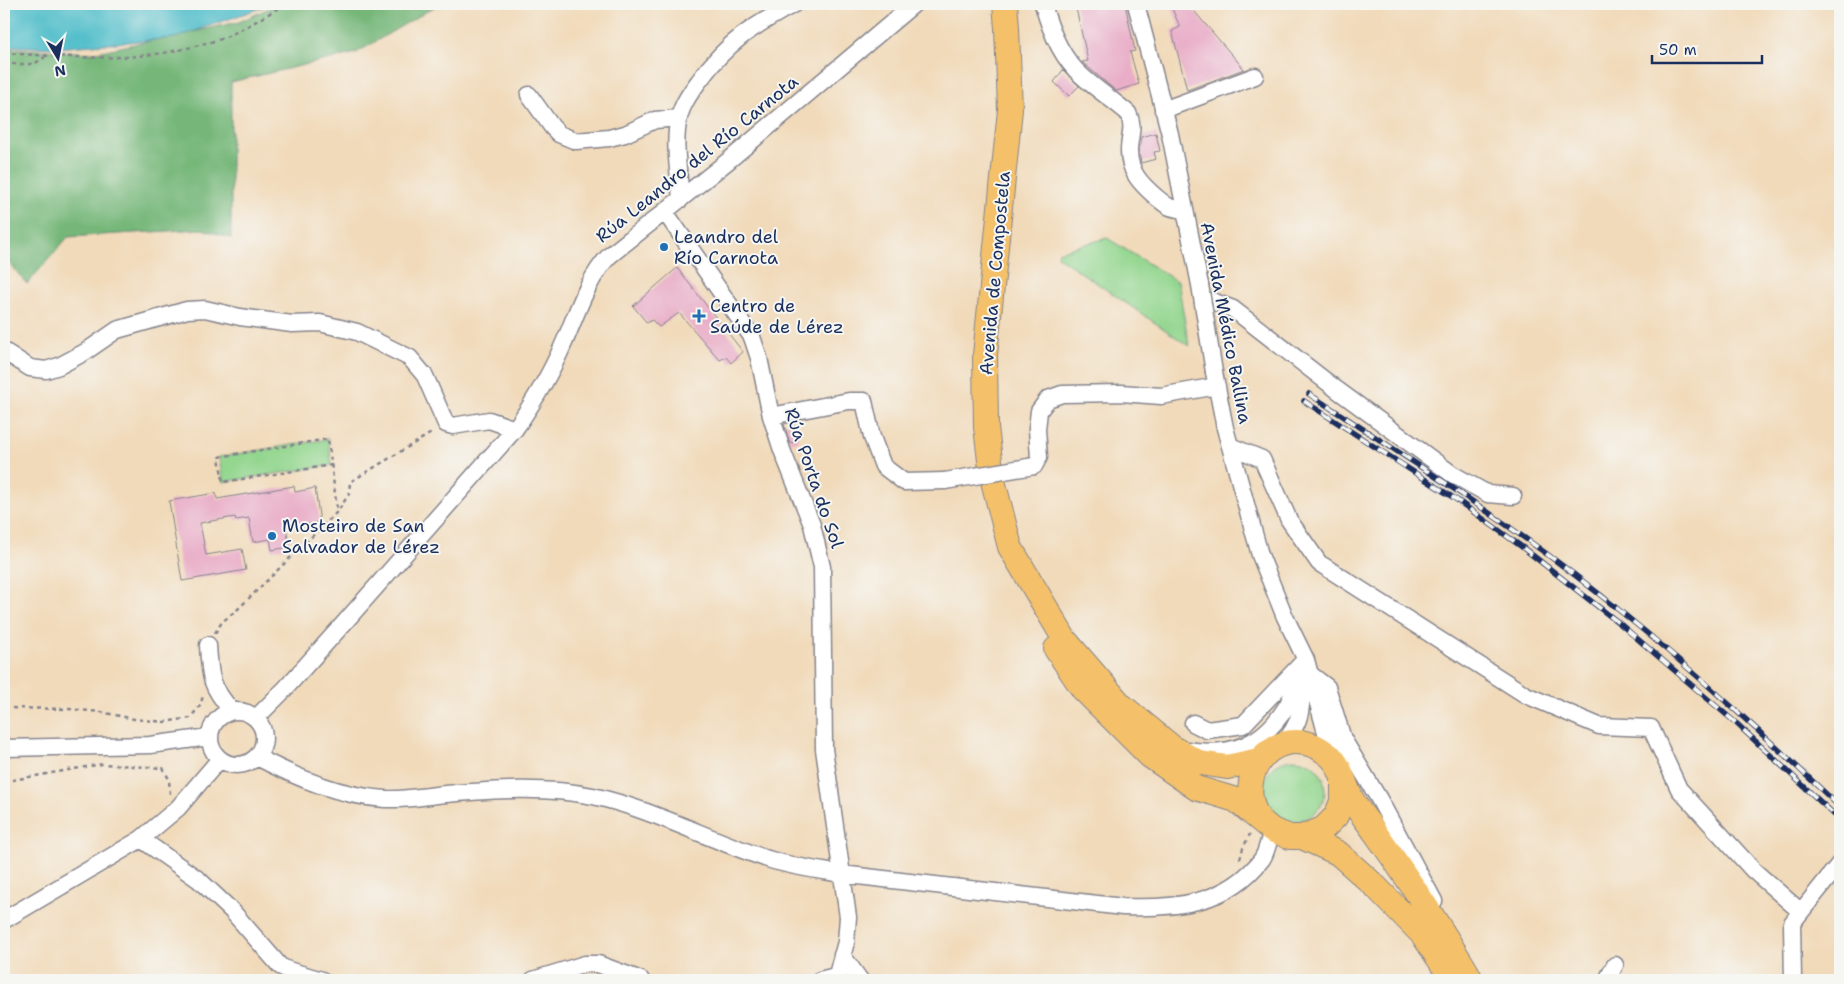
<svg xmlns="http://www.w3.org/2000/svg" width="1844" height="984" font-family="'Shantell Sans',sans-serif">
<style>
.green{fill:#93d68e;stroke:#578276}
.forest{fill:#76b779;stroke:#48736c}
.water{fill:#51beca;stroke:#367694}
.building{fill:#e9adc8}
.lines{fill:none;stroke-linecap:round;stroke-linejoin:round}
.minor-casing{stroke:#86848c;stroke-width:19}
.highway-casing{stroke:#86848c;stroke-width:26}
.path{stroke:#86848c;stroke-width:2.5;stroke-dasharray:4 4;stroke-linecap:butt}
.minor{stroke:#fff;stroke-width:16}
.highway{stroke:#f4c16a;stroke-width:24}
.rail-casing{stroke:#1b2f5e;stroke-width:5.5}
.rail{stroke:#f6f6f2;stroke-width:4;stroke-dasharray:11;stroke-linecap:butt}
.minor-bridge-casing{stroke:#86848c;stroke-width:19;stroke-linecap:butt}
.minor-bridge{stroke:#fff;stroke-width:16}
.poi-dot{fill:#1f6fb2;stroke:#f6f6f2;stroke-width:2}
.labels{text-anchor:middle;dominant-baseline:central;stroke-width:4;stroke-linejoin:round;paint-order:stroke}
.street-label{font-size:18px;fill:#1b2f5e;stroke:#f6f6f2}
.poi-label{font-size:18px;fill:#1b2f5e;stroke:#f6f6f2;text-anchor:start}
</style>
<rect width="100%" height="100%" fill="#f6f6f2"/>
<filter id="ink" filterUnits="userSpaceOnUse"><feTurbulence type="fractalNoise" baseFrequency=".02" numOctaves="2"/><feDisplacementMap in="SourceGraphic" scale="10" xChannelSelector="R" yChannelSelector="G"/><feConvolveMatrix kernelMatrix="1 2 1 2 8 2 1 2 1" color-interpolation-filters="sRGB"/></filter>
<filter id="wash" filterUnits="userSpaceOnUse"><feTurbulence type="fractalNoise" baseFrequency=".0096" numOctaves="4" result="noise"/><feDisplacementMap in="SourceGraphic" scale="20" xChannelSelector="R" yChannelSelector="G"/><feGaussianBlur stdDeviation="1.12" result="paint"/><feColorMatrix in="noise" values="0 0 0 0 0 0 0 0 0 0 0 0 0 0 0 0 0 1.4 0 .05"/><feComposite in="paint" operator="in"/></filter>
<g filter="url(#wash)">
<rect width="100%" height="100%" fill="#f1daba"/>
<!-- green -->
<path class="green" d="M 1107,238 L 1178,282 L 1189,346 L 1057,256 L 1058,252 Z
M 328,439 L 332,465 L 223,482 L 219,457 Z
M1263 790a31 31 0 1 1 62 0a31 31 0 1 1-62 0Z"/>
<!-- forest -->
<path class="forest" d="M 278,4 L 439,4 L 356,53 L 231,82 L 231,238 L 202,229 L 68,237 L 27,284 L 4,257 L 4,48 L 92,53 L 239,22 Z"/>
<!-- water -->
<path class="water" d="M 4,4 L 267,4 L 263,7 L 175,38 L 56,48 L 4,46 Z"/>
<g id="blocks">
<!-- building -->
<path class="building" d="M 1075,4 L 1125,4 L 1135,51 L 1130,52 L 1139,84 L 1116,91 L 1082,62 L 1088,61 Z
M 1170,4 L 1188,4 L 1244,69 L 1187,90 L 1172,31 L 1180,27 Z
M 1063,70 L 1079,86 L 1069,96 L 1054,82 Z
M 1156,133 L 1160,151 L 1154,152 L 1156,159 L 1141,163 L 1139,151 L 1139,146 L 1141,145 L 1141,137 Z
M 677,268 L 743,352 L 731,363 L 726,357 L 720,360 L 679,313 L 659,327 L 652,320 L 647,323 L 633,306 Z
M 794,422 L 798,441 L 790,443 L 784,424 Z
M 294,486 L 295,492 L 315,488 L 320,522 L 286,528 L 290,547 L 272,550 L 270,539 L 253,542 L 249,518 L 236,520 L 235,517 L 200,523 L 206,555 L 242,549 L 246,570 L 182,581 L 169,501 L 216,493 L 217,499 Z"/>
</g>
</g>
<g filter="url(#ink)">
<use href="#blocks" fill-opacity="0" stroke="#86848c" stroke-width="1"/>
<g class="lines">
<defs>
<path id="minor" d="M 1043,4 C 1050,30 1061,58 1082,76 C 1096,89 1113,100 1128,113 C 1135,127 1129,137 1129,151 C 1129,172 1141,184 1156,197 C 1160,200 1164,204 1168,206 C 1173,209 1179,209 1184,210
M 1136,4 L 1170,134 L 1200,285
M 529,95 L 552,127 L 559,134 L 576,141 L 609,138 L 625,134 L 655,120 L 679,118
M 1163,110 L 1255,76
M 681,199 C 679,173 673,143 679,118 C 682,104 691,92 699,81 C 728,41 752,27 794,4
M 665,212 L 752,337 L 759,358 L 771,416 L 782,450 L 812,525 L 822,567 L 824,749 L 848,917 L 846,942 L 838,971 L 839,980
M 1203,302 L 1212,301 L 1233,309 L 1336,389 L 1452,474 L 1488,494 L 1513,496
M 4,351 L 30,368 L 46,370 L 59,366 L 85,352 L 117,330 L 187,310 L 205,309 L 240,317 L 292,324 L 320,323 L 357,332 L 410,358 L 425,376 L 446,424 L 453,426 L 489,420 L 515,429
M 1214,372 L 1225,428 L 1260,555 L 1285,617 L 1306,660 L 1333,758
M 771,416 L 849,401 L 864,401 L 872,437 L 883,466 L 904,482 L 945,481
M 1230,446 L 1262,459 L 1289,520 L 1319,563 L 1526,695 L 1599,726 L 1651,728 L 1679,789 L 1753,870 L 1801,912
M 1034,466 L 1039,457 L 1037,429 L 1039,411 L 1048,399 L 1062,394 L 1121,393 L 1161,396 L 1217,386
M 208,645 C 210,677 210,686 232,711
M 1310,674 L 1327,687 L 1343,739 L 1379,799 L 1434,901
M210 738a27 27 0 1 1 54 0a27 27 0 1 1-54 0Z
M 256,718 L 284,690 L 345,622 L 515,429 C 533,403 550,375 563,345 C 577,314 586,281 609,256 L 728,161 L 914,4
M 1193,723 L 1207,730 L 1243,725 L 1302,663
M 1282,744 C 1302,724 1302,707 1302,679
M 4,748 L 150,745 L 209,737
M 1186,750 C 1232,757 1264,745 1288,704 C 1293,694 1297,683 1302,673
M 257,757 C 297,778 340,796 385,799 C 405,800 426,796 446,794 C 495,790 544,786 593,796 C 655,810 711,841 771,860 C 794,867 818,870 841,874 L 1123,907 C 1175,909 1228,904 1262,859 C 1267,852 1269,839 1272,830
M 141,839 L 199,880 L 232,911 L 280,966 L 288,970 L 322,980
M 4,920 L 141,839 L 178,808 L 219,760
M 842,955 L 860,980
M 533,980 L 585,964 L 598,964 L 641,980
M 820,980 L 839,975
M 1607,980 L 1615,965
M 1793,980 L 1792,923 L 1840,863"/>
<path id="highway" d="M 1005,4 L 1007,28 L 1010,110 L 985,355 L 986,427 L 992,477 L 1010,547 L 1065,640 L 1121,705 L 1173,748 L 1200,763 L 1227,767 L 1259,760
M 1056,649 L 1083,689 L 1150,756 L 1196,788 L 1236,800 L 1272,830 L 1290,837 L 1302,837 L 1323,829 L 1336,816 L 1343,799 L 1343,779
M 1259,819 C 1233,779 1269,727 1315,746 C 1320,748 1326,753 1330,756 C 1342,766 1346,791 1354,803 C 1360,813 1368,822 1374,831 C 1400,867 1425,904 1448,941 C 1455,954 1465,967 1471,980
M 1302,837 L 1338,853 L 1375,886 L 1423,935 L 1453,980"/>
</defs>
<!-- minor casing -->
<use href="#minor" class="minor-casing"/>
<!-- highway casing -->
<use href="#highway" class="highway-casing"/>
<!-- path -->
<path class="path" d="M 4,53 C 71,57 137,64 202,44 C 210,42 220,40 228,36 C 247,27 266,16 284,4
M 4,64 L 34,64 L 45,57
M 332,465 L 223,482 L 219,457 L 328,439 L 337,509
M 215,633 L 222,622 L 238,609 L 338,511 L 349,494 L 350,482 L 433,432
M 4,708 L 69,709 L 101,712 L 134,719 L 164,722 L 190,718 L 200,706 L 203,696
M 4,780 L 13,780 L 102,764 L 163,768 L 169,779 L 170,794
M 1240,859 L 1243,848 L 1250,834"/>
<!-- minor -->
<use href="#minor" class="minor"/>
<!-- highway -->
<use href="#highway" class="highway"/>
<defs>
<path id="rail" d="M 1309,394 C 1417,464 1526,533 1625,615 C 1700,676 1770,741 1840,807
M 1304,401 L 1457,500 L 1522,547 L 1619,623 L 1736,723 L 1840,820"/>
</defs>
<!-- rail casing -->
<use href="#rail" class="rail-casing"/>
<!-- rail -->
<use href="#rail" class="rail"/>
<defs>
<path id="minor-bridge" d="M 1200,285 L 1214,372
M 945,481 L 1034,466"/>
</defs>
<!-- minor-bridge casing -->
<use href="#minor-bridge" class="minor-bridge-casing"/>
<!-- minor-bridge -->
<use href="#minor-bridge" class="minor-bridge"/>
</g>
</g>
<!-- markers -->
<g class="poi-dot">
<circle cx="664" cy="247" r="5"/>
<path d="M696.5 308.5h5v5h5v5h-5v5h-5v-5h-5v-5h5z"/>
<circle cx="272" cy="536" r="5"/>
</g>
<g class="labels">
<!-- street labels -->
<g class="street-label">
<text transform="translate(697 159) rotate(-39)">Rúa Leandro del Río Carnota</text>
<text transform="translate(995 273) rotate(-85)">Avenida de Compostela</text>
<text transform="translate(1226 323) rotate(79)">Avenida Médico Ballina</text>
<text transform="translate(814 478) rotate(71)">Rúa Porta do Sol</text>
</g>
<!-- poi labels -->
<g class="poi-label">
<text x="674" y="237">Leandro del<tspan x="674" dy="21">Río Carnota</tspan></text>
<text x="710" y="306">Centro de<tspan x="710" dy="21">Saúde de Lérez</tspan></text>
<text x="282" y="526">Mosteiro de San<tspan x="282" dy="21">Salvador de Lérez</tspan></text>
</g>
</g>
<!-- margin -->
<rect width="1844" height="984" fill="none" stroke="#f6f6f2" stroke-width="20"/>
<!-- north arrow -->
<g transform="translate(58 58) rotate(170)" stroke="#f6f6f2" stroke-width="4" paint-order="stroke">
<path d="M0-4L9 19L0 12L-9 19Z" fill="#1b2f5e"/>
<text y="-8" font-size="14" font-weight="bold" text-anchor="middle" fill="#1b2f5e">N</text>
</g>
<!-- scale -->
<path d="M1652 55v8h110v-8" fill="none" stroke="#1b2f5e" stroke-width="2.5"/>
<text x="1659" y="55" font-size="15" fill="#1b2f5e" stroke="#f6f6f2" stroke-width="4" paint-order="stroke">50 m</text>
</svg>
